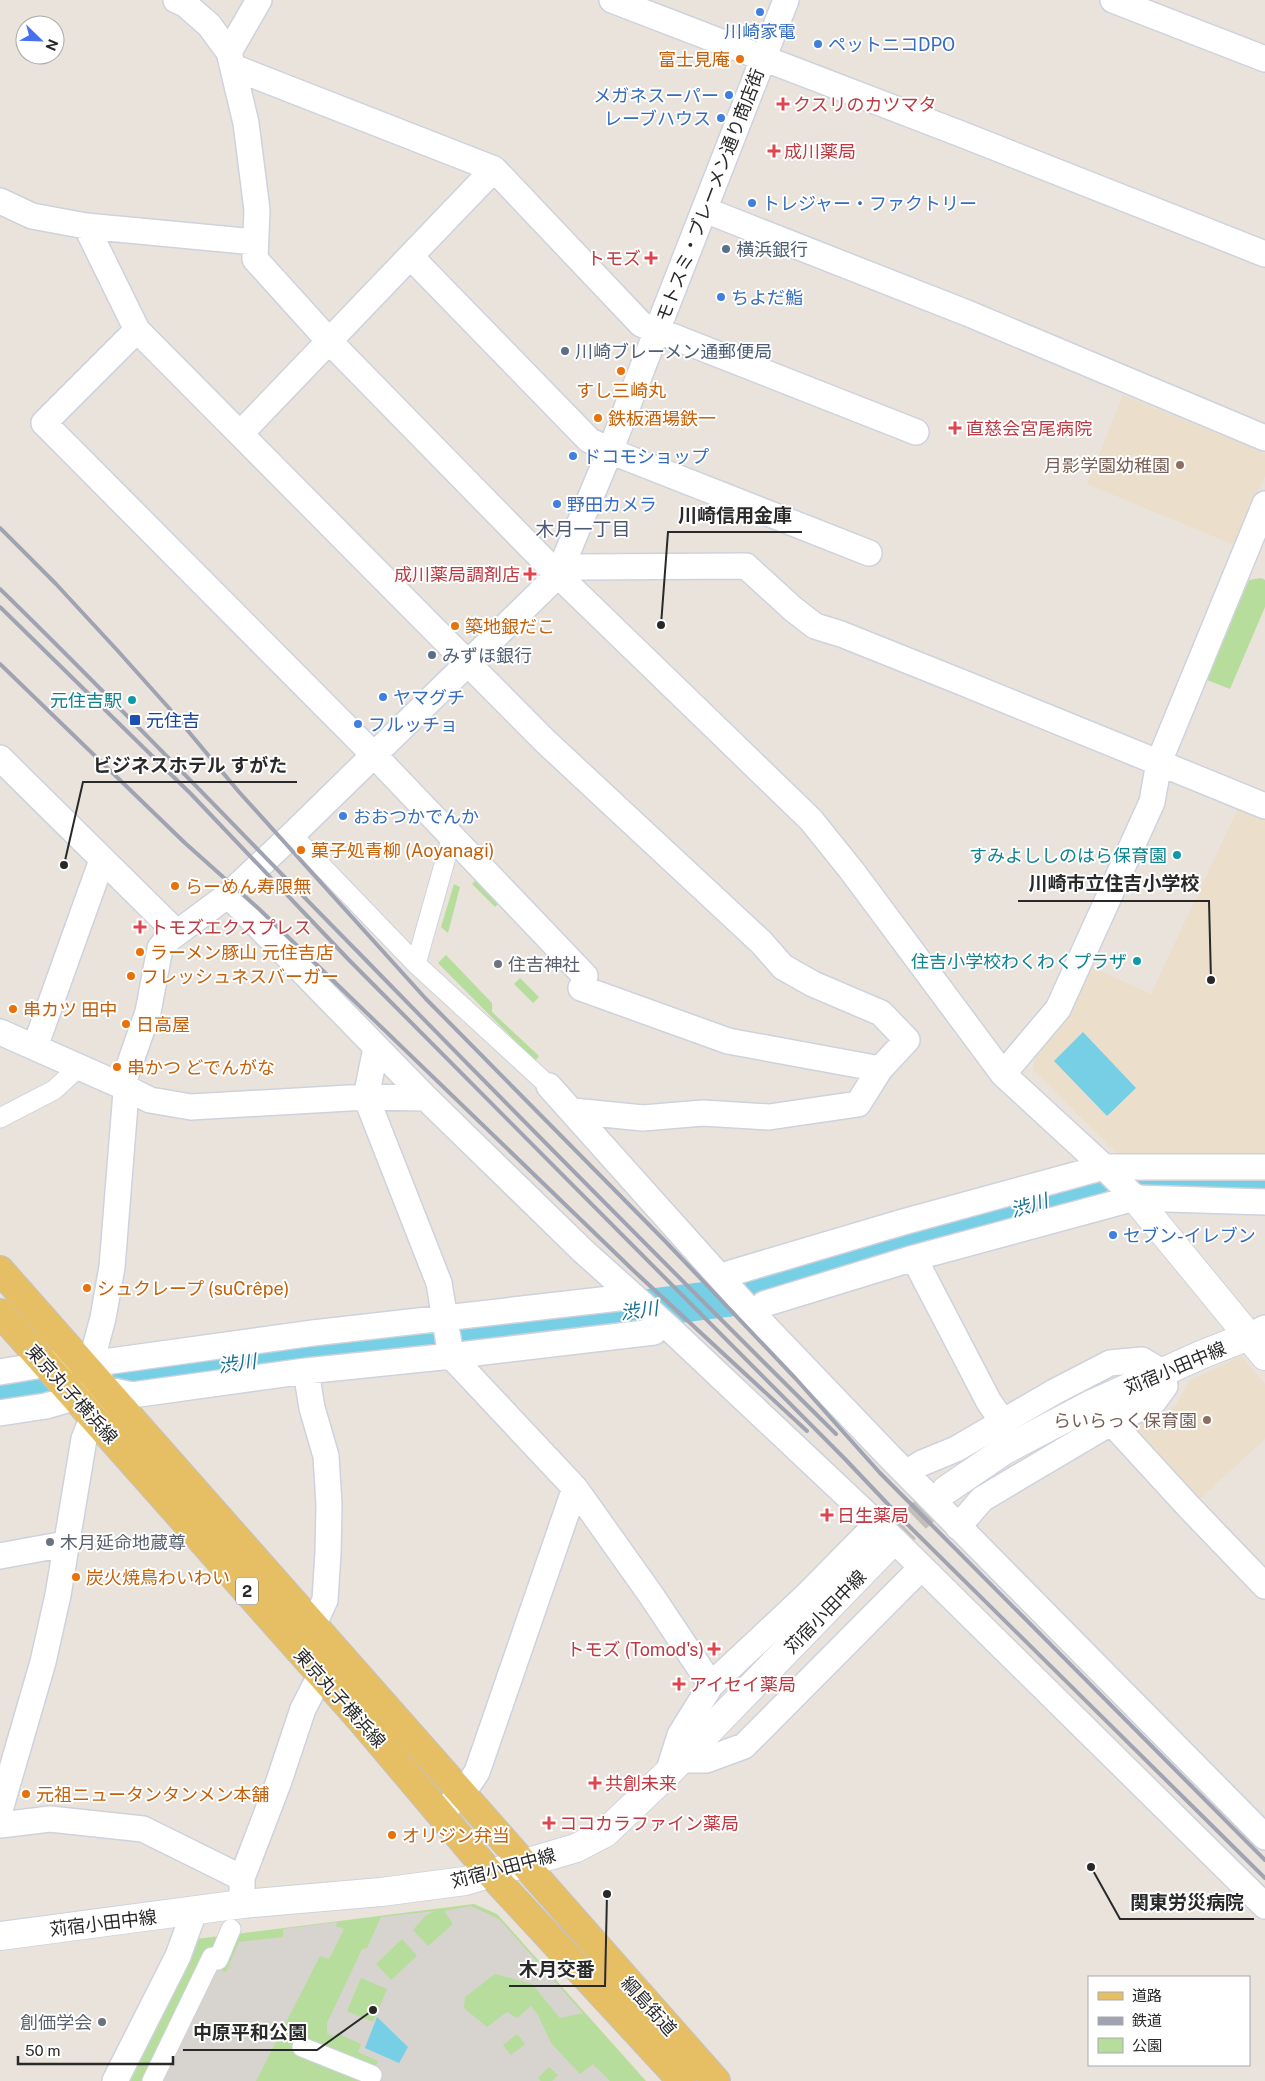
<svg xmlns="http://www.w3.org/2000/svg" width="1265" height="2081" font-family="'Public Sans','Noto Sans JP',sans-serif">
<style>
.education{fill:#ebdfcc}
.green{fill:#b7dd9c}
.plaza{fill:#d7d3ce;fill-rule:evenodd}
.water{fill:#76cfe5}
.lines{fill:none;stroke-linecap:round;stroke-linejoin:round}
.river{stroke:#76cfe5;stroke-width:38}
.tertiary-tunnel{stroke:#c3beb8;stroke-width:28;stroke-dasharray:28 14;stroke-linecap:butt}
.pedestrian-casing{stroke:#ced2dd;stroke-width:21}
.minor-casing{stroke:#ced2dd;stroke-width:28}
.tertiary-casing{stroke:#ced2dd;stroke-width:30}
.primary-casing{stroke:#c3c3c3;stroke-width:30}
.pedestrian{stroke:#fff;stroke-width:19}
.minor{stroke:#fff;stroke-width:25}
.tertiary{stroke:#fff;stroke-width:28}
.primary{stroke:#e6bf65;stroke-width:28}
.rail{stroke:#9fa3b2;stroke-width:4}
.shop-dot{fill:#3f7fe0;stroke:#fff;stroke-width:2}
.food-dot{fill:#e8710a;stroke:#fff;stroke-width:2}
.health-dot{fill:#e0444e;stroke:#fff;stroke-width:2}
.service-dot{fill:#5c6f8a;stroke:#fff;stroke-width:2}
.education-dot{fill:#8d6e63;stroke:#fff;stroke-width:2}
.culture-dot{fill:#0f9aa8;stroke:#fff;stroke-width:2}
.transit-dot{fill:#1a4fb4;stroke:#fff;stroke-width:2}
.worship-dot{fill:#6b7280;stroke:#fff;stroke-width:2}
.labels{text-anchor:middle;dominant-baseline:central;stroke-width:4;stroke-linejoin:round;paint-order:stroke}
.shield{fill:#fff;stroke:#696969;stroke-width:1}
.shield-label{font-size:16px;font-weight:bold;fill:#292929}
.shop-label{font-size:18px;fill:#366cbe;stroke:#fff;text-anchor:start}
.food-label{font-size:18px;fill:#c56008;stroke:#fff;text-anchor:start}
.health-label{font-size:18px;fill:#be3a42;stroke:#fff;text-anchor:start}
.street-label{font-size:18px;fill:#292929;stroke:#fff}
.service-label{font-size:18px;fill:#4e5e75;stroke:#fff;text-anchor:start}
.education-label{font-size:18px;fill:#785e54;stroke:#fff;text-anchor:end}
.culture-label{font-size:18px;fill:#0d838f;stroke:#fff;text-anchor:end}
.transit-label{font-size:18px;fill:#164399;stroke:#fff;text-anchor:start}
.worship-label{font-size:18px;fill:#5b616d;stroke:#fff;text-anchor:start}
.neighbourhood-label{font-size:19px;fill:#4d5776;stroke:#fff}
.water-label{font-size:19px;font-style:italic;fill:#176e8f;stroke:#fff}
.leader{fill:none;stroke:#292929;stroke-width:2}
.callout-dot{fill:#292929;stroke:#fff;stroke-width:2}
.callout-label{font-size:19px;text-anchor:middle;font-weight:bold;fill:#292929;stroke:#fff;stroke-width:4;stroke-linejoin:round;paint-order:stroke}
</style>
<rect width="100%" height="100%" fill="#eae3dc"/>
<!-- education -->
<path class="education" d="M 1123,395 L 1265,453 L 1265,476 L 1236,546 L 1087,484 Z
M 1240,804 L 1265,815 L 1265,1161 L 1123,1160 L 1033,1070 L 1034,1060 L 1066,1017 L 1090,966 L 1151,994 Z
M 1241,1356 L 1265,1384 L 1265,1439 L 1194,1504 L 1125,1432 L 1175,1407 L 1190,1380 Z"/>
<!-- green -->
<path class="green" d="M 1261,578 L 1265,580 L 1265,607 L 1230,689 L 1207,680 L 1249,580 Z
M 476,880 L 498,904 L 495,907 L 472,884 Z
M 454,884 L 460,887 L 448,933 L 441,927 Z
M 446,955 L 492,1003 L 492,1012 L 539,1056 L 535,1061 L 438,963 Z
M 520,978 L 539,997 L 533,1003 L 514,984 Z
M 474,1904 L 497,1914 L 646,2081 L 129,2081 L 196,1939 Z"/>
<!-- plaza -->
<path class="plaza" d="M 471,1906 L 499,1919 L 583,2013 L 560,2018 L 532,1984 L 495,1974 L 465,1997 L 464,2008 L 487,2027 L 507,2012 L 517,2018 L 531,2006 L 538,2015 L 551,2043 L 580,2074 L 593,2064 L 610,2081 L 552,2081 L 558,2075 L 549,2067 L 538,2078 L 541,2081 L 377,2081 L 371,2079 L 378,2061 L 358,2052 L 361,2044 L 337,2033 L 335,2037 L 327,2033 L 327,2023 L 362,1949 L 367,1948 L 381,1917 L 434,1911 L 425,1916 L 413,1930 L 428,1946 L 453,1924 L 444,1911 ZM 402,1939 L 417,1956 L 391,1980 L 376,1964 ZM 361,1978 L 387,1989 L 373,2022 L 347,2011 ZM 517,2034 L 525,2044 L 511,2055 L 503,2045 Z
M 337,1922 L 336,1926 L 344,1929 L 329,1959 L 320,1956 L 256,2081 L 160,2081 L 215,1968 L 226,1972 L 239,1942 L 283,1937 L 283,1929 Z"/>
<!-- water -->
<path class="water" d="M 1083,1032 L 1136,1088 L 1107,1116 L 1054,1061 Z
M 377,2017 L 408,2047 L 399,2063 L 365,2048 Z"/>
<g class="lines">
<!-- river -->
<path class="river" d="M 0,1395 L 520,1324 L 727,1298 L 1105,1182 L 1126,1179 L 1265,1182"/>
<!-- tertiary-tunnel -->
<path class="tertiary-tunnel" d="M 886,1548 L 946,1490"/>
<defs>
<path id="pedestrian" d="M 292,835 L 416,964 L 549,1086
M 416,964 L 452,836
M 0,1118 L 54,1090 L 79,1067
M 302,2047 L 372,2075
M 152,2081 L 212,1957 L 218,1960 L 231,1929"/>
<path id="minor" d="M 176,0 L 185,4 L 209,25 L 229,52 L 246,123 L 257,210 L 255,259 L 330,342 L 558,575 L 811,820 L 852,871 L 1003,1074 L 1104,1167 L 1135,1198
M 612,0 L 961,134 L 1265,254
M 1113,0 L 1265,59
M 229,52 L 259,0
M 233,67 L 494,169 L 641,324 L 916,432
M 0,201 L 32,216 L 86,226 L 137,330 L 546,742 L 761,942 L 783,967 L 813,984 L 881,1013 L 907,1040 L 880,1069 L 858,1104 L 769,1117 L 703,1113 L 643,1118 L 573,1111
M 705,210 L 967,313 L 1265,438
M 86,226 L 255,242
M 411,257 L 589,440 L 610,451 L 869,553
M 137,330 L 44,423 L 375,756 L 585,976
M 241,433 L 494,169
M 558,575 L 578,567 L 746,566 L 793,609 L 815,626 L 841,634 L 961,682 L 1265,806
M 0,758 L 177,933
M 228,895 L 426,1098 L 583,1251 L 669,1328 L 893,1539 L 1265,1906
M 581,988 L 728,1041 L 880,1069
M 0,1032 L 122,1086 L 150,1100 L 191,1107 L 366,1097 L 426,1098
M 35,1047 L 102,860
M 376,1048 L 366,1097 L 439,1283 L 451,1356 L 575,1488 L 651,1595 L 711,1685
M 1003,1074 L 1058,1009 L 1152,802 L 1159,762 L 1265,504
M 549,1086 L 754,1315 L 890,1457 L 1265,1837
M 914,1258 L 989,1402 L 1003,1422
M 723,1279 L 731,1273 L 903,1222 L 1104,1167 L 1265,1167
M 754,1315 L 764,1304 L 914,1258 L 1135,1198 L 1265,1202
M 1249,1336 L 1265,1328
M 0,1372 L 79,1359 L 111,1361 L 313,1333 L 619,1298 L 627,1291
M 0,1413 L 46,1406 L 104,1389 L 132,1395 L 306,1371 L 442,1357 L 654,1332 L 662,1322
M 1112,1423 L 1189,1507 L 1265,1586
M 906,1473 L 922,1463 L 956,1449 L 1054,1392 L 1110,1363 L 1142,1360 L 1162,1372 L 1165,1386 L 1154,1401 L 1100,1429 L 982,1499 L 958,1527
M 0,1556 L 65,1544
M 299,1637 L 313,1626 L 325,1600 L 328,1553 L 329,1505 L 326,1456 L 312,1408 L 306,1371
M 681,1760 L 706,1760 L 744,1746 L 921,1568
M 668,1773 L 680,1735 L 711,1685 L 805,1597 L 877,1524
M 0,1810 L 43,1662 L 58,1595 L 84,1439 L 104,1389 L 92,1359 L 103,1318 L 112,1267 L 126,1092 L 122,1086 L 148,1012 L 160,948 L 164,943 L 177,933 L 228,895 L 292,835 L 558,575 L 610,451 L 786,0
M 440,1813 L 462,1794 L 477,1772 L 575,1488
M 0,1825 L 50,1819 L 143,1829 L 242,1878
M 242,1894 L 242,1878 L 279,1781 L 303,1709 L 320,1676
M 115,2081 L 178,1956 L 194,1912"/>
<path id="tertiary" d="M 1135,1198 L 1265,1356
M 946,1490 L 1005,1450 L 1092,1404 L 1203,1354 L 1249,1336
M 0,1936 L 242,1904 L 381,1892 L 465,1881 L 576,1848 L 605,1833 L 668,1773 L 886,1548"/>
<path id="primary" d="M 0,1270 L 716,2081
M 0,1313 L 361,1720 L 490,1873 L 682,2081"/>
</defs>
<!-- pedestrian casing -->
<use href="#pedestrian" class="pedestrian-casing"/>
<!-- minor casing -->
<use href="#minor" class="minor-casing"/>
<!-- tertiary casing -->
<use href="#tertiary" class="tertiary-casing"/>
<!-- primary casing -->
<use href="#primary" class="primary-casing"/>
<!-- pedestrian -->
<use href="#pedestrian" class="pedestrian"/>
<!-- minor -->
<use href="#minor" class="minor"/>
<!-- tertiary -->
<use href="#tertiary" class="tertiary"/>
<!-- primary -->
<use href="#primary" class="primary"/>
<!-- rail -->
<path class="rail" d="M 0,528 L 56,584 L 117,650 L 168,707 L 239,792 L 426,999 L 665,1241 L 796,1379 L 880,1473 L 1265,1860
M 0,589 C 121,707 238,830 357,951 C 515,1113 675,1274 836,1434
M 0,607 L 191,794 L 349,960 L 845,1459 L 902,1519 L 1265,1878
M 0,664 L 185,843 L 259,909 L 635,1272 L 807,1431"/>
</g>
<!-- markers -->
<g class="shop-dot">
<circle cx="760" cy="12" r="5"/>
<circle cx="818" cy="44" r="5"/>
<circle cx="729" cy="95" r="5"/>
<circle cx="721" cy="118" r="5"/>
<circle cx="752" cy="203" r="5"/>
<circle cx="721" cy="297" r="5"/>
<circle cx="573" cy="456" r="5"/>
<circle cx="557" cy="504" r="5"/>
<circle cx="383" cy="697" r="5"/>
<circle cx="358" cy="724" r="5"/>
<circle cx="343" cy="816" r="5"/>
<circle cx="1113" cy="1235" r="5"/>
</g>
<g class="food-dot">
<circle cx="740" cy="59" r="5"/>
<circle cx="621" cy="371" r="5"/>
<circle cx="598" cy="418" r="5"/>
<circle cx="455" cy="626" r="5"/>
<circle cx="301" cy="850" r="5"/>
<circle cx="175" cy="886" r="5"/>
<circle cx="140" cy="952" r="5"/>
<circle cx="131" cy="976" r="5"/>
<circle cx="13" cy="1009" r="5"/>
<circle cx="126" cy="1024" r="5"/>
<circle cx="117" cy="1067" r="5"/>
<circle cx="87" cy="1288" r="5"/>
<circle cx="76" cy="1577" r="5"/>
<circle cx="26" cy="1794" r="5"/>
<circle cx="392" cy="1835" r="5"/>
</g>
<g class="health-dot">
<path d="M780.5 96.5h5v5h5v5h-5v5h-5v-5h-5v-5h5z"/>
<path d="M771.5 143.5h5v5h5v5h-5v5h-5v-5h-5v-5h5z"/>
<path d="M648.5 250.5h5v5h5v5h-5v5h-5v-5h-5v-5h5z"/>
<path d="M952.5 420.5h5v5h5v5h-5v5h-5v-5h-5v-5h5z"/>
<path d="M527.5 566.5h5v5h5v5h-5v5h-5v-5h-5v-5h5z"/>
<path d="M137.5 919.5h5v5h5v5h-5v5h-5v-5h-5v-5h5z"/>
<path d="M824.5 1507.5h5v5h5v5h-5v5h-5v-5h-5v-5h5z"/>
<path d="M711.5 1641.5h5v5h5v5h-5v5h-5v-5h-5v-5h5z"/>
<path d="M676.5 1676.5h5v5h5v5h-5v5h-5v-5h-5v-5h5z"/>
<path d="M592.5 1775.5h5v5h5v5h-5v5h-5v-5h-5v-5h5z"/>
<path d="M546.5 1815.5h5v5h5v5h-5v5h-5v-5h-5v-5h5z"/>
</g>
<g class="service-dot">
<circle cx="726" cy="249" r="5"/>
<circle cx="565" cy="351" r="5"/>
<circle cx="432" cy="655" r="5"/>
</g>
<g class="education-dot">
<circle cx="1180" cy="465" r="5"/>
<circle cx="1207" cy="1420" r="5"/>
</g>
<g class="culture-dot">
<circle cx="132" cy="700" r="5"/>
<circle cx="1177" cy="855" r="5"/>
<circle cx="1137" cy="961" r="5"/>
</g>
<rect class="transit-dot" x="129" y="714" width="12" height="12" rx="2.5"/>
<g class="worship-dot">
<circle cx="498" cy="964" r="5"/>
<circle cx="50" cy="1542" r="5"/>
<circle cx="102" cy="2022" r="5"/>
</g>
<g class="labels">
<!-- shield labels -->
<rect class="shield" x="236" y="1577.5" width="22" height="27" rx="4"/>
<g class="shield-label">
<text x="247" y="1591">2</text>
</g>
<!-- shop labels -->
<g class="shop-label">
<text x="760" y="31" text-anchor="middle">川崎家電</text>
<text x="828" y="44">ペットニコDPO</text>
<text x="719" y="95" text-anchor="end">メガネスーパー</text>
<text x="711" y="118" text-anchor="end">レーブハウス</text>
<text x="762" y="203">トレジャー・ファクトリー</text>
<text x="731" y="297">ちよだ鮨</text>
<text x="583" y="456">ドコモショップ</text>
<text x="567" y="504">野田カメラ</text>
<text x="393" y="697">ヤマグチ</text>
<text x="368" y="724">フルッチョ</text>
<text x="353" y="816">おおつかでんか</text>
<text x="1123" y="1235">セブン-イレブン</text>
</g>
<!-- food labels -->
<g class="food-label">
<text x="730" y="59" text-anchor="end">富士見庵</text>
<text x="621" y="390" text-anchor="middle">すし三崎丸</text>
<text x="608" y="418">鉄板酒場鉄一</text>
<text x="465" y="626">築地銀だこ</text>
<text x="311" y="850">菓子処青柳 (Aoyanagi)</text>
<text x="185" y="886">らーめん寿限無</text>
<text x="150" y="952">ラーメン豚山 元住吉店</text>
<text x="141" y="976">フレッシュネスバーガー</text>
<text x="23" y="1009">串カツ 田中</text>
<text x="136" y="1024">日高屋</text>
<text x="127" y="1067">串かつ どでんがな</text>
<text x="97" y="1288">シュクレープ (suCrêpe)</text>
<text x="86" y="1577">炭火焼鳥わいわい</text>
<text x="36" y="1794">元祖ニュータンタンメン本舗</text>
<text x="402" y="1835">オリジン弁当</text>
</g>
<!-- health labels -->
<g class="health-label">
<text x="793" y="104">クスリのカツマタ</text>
<text x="784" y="151">成川薬局</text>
<text x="641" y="258" text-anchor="end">トモズ</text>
<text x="966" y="428">直慈会宮尾病院</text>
<text x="520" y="574" text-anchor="end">成川薬局調剤店</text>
<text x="150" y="927">トモズエクスプレス</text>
<text x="837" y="1515">日生薬局</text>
<text x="704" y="1649" text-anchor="end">トモズ (Tomod's)</text>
<text x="689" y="1684">アイセイ薬局</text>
<text x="605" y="1783">共創未来</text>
<text x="559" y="1823">ココカラファイン薬局</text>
</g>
<!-- street labels -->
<g class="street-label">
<text transform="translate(710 195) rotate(-69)">モトスミ・ブレーメン通り商店街</text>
<text transform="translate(1175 1368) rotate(-23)">苅宿小田中線</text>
<text transform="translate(72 1394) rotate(48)">東京丸子横浜線</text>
<text transform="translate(825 1612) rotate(-46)">苅宿小田中線</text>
<text transform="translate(340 1698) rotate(48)">東京丸子横浜線</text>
<text transform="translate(503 1868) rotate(-15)">苅宿小田中線</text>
<text transform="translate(103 1923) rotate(-7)">苅宿小田中線</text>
<text transform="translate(649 2006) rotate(48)">綱島街道</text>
</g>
<!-- service labels -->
<g class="service-label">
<text x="736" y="249">横浜銀行</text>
<text x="575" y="351">川崎ブレーメン通郵便局</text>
<text x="442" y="655">みずほ銀行</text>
</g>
<!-- education labels -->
<g class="education-label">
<text x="1170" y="465">月影学園幼稚園</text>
<text x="1197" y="1420">らいらっく保育園</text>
</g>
<!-- culture labels -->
<g class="culture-label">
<text x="122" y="700">元住吉駅</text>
<text x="1167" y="855">すみよししのはら保育園</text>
<text x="1127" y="961">住吉小学校わくわくプラザ</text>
</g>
<!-- transit labels -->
<g class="transit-label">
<text x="146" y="720">元住吉</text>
</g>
<!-- worship labels -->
<g class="worship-label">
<text x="508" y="964">住吉神社</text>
<text x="60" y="1542">木月延命地蔵尊</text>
<text x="92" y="2022" text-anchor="end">創価学会</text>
</g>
<!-- neighbourhood labels -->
<g class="neighbourhood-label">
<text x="583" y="529">木月一丁目</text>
</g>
<!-- water labels -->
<g class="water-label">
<text transform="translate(1029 1205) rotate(-17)">渋川</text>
<text transform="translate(639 1310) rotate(-8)">渋川</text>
<text transform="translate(237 1363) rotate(-8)">渋川</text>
</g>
</g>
<!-- callouts -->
<path class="leader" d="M661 625L668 532H802M64 865L83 782H297M1211 980L1209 901H1018M1091 1867L1120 1919H1254M607 1894L605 1986H509M373 2010L317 2050H183"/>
<g class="callout-dot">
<circle cx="661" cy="625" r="5"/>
<circle cx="64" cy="865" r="5"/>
<circle cx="1211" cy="980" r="5"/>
<circle cx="1091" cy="1867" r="5"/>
<circle cx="607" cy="1894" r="5"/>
<circle cx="373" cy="2010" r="5"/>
</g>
<g class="callout-label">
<text x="735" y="522">川崎信用金庫</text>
<text x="190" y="772">ビジネスホテル すがた</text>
<text x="1114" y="890">川崎市立住吉小学校</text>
<text x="1187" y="1909">関東労災病院</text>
<text x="557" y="1976">木月交番</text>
<text x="250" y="2039">中原平和公園</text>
</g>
<!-- legend -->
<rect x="1088" y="1976" width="162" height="90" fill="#ffffff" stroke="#a9a9a9"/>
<rect x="1098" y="1992" width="25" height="8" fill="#e6bf65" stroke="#a9a9a9"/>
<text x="1132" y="2001" font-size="15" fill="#292929">道路</text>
<rect x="1098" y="2017" width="25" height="8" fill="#9fa3b2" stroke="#a9a9a9"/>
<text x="1132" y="2026" font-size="15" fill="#292929">鉄道</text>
<rect x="1098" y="2038" width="25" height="15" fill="#b7dd9c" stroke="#a9a9a9"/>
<text x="1132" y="2051" font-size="15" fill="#292929">公園</text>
<!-- north arrow -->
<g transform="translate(40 40) rotate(113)"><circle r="24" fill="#ffffff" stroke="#a9a9a9"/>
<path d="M0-4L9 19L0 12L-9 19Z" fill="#4771ec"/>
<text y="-8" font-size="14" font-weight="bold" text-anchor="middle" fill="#292929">N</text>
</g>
<!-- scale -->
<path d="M18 2056v8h155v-8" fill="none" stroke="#292929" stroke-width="2.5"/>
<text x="25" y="2056" font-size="15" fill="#292929" stroke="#ffffff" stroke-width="4" paint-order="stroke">50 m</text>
</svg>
